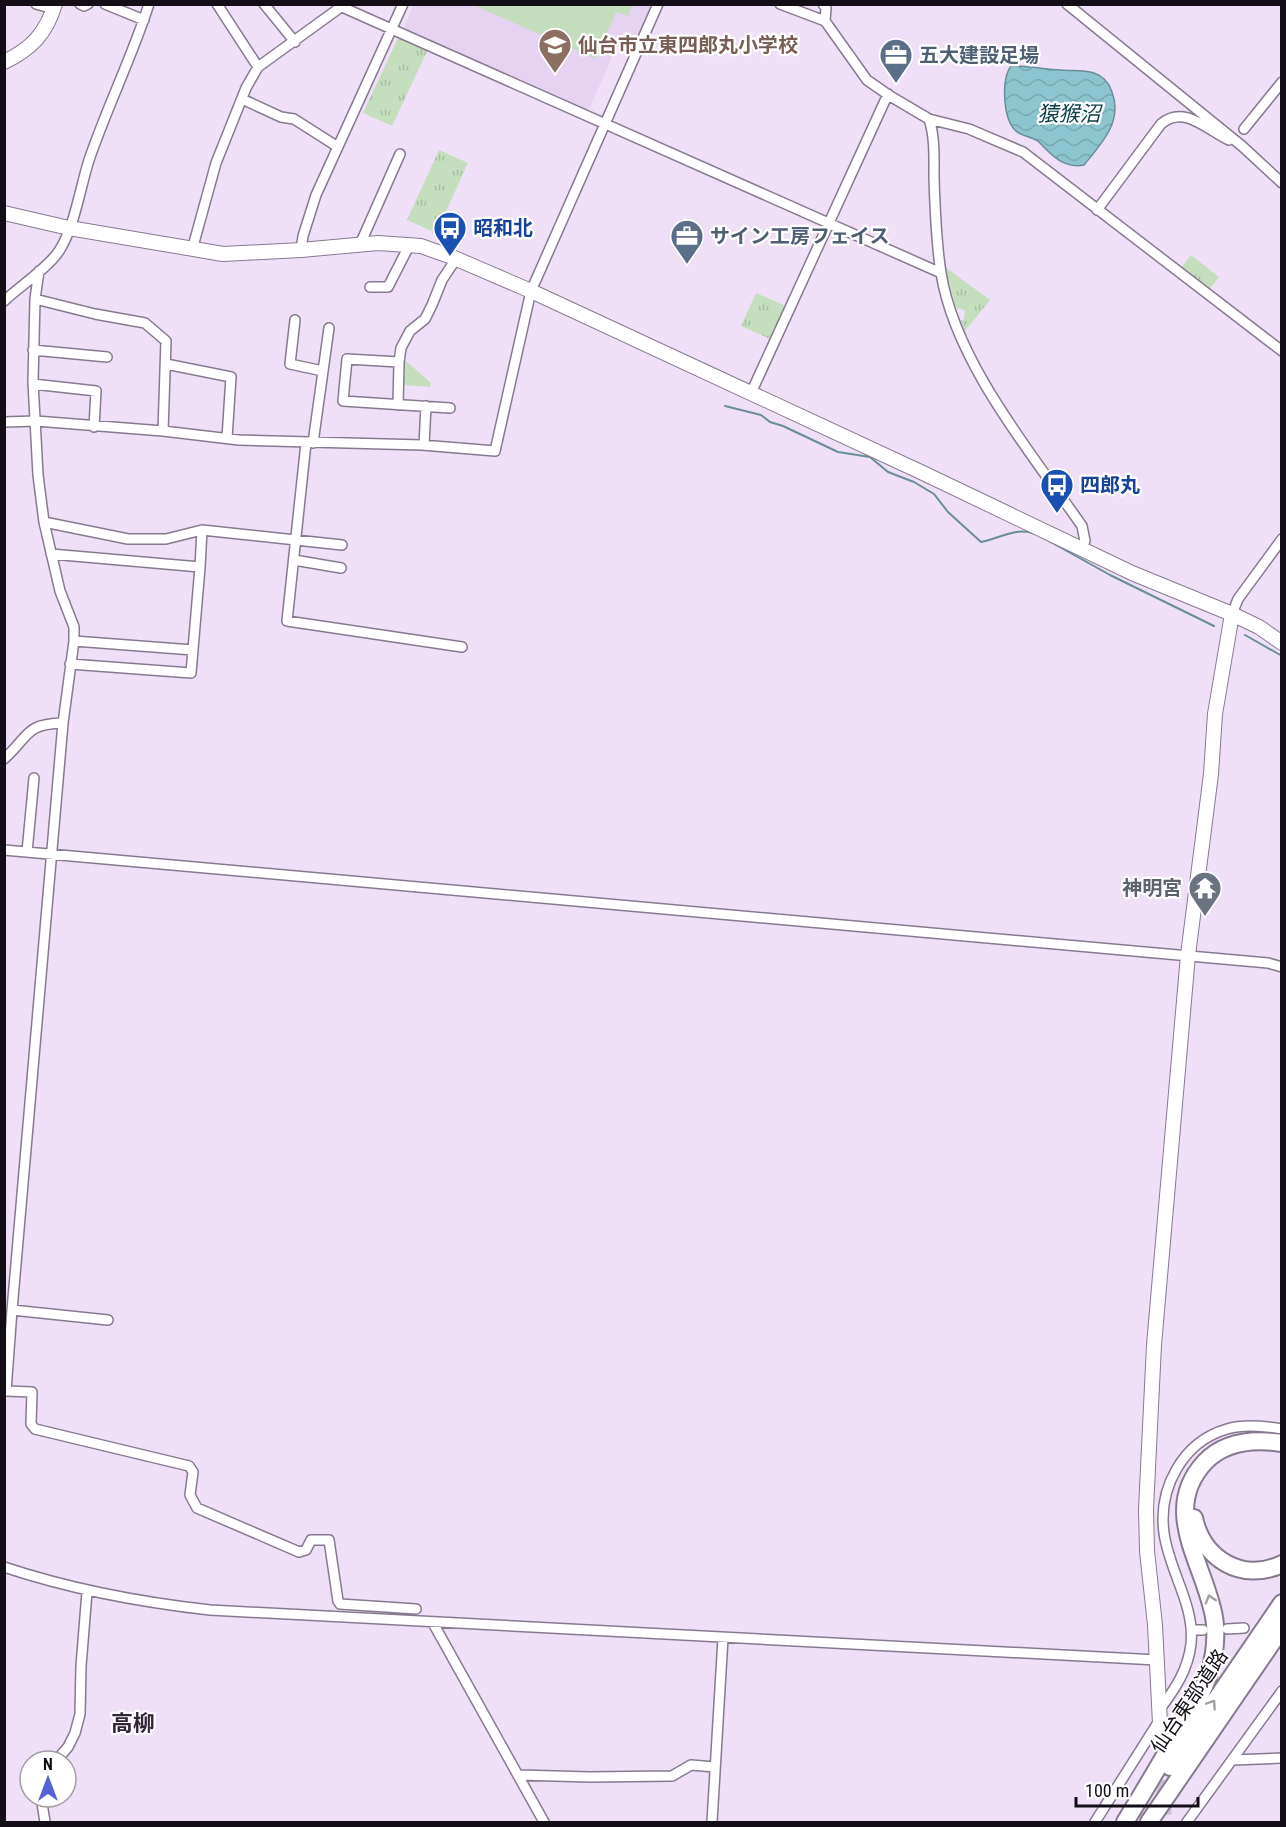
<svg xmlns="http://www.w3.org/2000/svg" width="1286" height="1827" font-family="'Roboto Condensed','Noto Sans JP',sans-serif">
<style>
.built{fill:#e6d3f1}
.grass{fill:url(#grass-tufts)}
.green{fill:#c4debe}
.water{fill:url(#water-waves);stroke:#688e98;stroke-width:1.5}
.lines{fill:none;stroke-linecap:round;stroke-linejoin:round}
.stream{stroke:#688e98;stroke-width:2}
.secondary-tunnel{stroke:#cec0d6;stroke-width:14;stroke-dasharray:14 7;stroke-linecap:butt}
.street-casing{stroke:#877a8f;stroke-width:12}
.secondary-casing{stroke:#877a8f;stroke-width:16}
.highway-casing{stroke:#877a8f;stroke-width:20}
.street{stroke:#fff;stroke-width:9}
.secondary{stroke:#fff;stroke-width:14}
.highway{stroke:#fff;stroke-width:16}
.oneway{stroke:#a19fa2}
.labels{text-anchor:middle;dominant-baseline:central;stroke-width:4.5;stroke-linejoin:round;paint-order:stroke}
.education-label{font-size:20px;font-weight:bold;fill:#785e54;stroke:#fff;text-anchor:start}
.service-label{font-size:20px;font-weight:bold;fill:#4e5e75;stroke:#fff;text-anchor:start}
.transit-label{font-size:20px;font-weight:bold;fill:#164399;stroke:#fff;text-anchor:start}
.worship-label{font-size:20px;font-weight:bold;fill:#5b616d;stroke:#fff;text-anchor:end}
.street-label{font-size:20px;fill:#130e16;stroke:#fff}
.water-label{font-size:21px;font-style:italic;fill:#0a4047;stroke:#fff}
.quarter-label{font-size:22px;font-weight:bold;fill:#322638;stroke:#fff}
</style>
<defs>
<pattern id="grass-tufts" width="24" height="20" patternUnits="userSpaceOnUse" patternTransform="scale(1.5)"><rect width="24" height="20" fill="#c4debe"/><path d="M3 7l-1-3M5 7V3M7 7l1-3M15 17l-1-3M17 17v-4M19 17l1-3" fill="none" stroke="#a8bda3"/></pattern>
<pattern id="water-waves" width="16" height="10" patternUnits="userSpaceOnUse" patternTransform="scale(1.5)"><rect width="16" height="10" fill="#8cc5cf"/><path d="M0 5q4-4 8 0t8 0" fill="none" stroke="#78a8b1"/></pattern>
</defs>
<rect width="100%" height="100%" fill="#efe0f8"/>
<!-- built -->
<path class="built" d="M 413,5 L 654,5 L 639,37 L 624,31 L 588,111 L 404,28 Z"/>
<!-- grass -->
<path class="grass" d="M 399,36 L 429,47 L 392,126 L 363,113 Z
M 439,150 L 468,163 L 436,233 L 407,220 Z
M 1191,255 L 1219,277 L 1209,290 L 1181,268 Z
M 945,267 L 990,300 L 965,331 L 961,321 L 964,319 L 965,310 L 956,308 Z
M 756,293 L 786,306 L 770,339 L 741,326 Z"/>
<!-- green -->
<path class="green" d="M 473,5 L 633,4 L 633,5 L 628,16 L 616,12 L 596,59 Z
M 405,360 L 431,383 L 430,387 L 404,385 Z"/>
<!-- water -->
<path class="water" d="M 1011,66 C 1028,66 1044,69 1061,70 C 1072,71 1084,70 1094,73 C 1103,76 1109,83 1112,92 C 1123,121 1102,143 1084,165 C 1065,169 1052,156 1040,143 C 1033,136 1021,137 1015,130 C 1003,118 1001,79 1011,66 Z"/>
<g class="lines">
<!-- stream -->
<path class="stream" d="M 725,406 L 761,415 L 770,422 L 783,426 L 838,452 L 870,457 L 888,472 L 914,482 L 934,494 L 948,512 L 981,542 C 999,539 1016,526 1035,534
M 1040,536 L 1110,575 L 1214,626
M 1245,635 L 1282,656"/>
<!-- secondary-tunnel -->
<path class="secondary-tunnel" d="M 1162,1759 L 1165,1822"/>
<defs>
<path id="street" d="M 36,4 L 54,9
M 80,4 L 84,6 L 88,4
M 105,4 L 144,20
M 217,4 L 258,67
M 264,4 L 295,42
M 780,4 L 825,21 L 867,80 L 890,96 L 929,119 C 935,137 934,158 934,178 C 935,209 936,242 941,273 C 955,362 1032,454 1082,526 L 1085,541 L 1081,549
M 823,4 L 826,8 L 825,21
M 1067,4 L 1242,146 L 1282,183
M 342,7 L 941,273
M 242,99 L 281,117 L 294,119 L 338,147
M 929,119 L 969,129 L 1023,152 L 1282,351
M 1244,129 L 1282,82
M 1097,210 L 1161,124 C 1184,104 1207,130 1229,140
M 362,244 L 362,240 L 400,154
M 192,250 L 216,163 L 246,88 L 258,67 L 345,4
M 301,250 L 303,236 L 316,195 L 403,4
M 39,271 L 35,299 L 33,382 L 38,475 L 44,522 L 50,548 L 60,591 L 74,627 L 74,641 L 63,723 L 12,1310 L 108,1320
M 370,287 L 388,287 L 410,244
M 35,299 L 95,314 L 145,323 L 166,341 L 163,431
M 4,301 C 20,286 48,268 59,251 C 75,226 80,188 89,160 C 107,107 132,57 149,4
M 295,320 L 290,364 L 323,371
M 33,350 L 107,357
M 399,362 L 347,359 L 343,401 L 450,408
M 166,364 L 231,377 L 227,438
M 33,384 L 96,391 L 94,427
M 751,393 L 888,94
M 398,405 L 399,362 L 401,348 L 410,331 L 425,319 L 432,305 L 442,280 L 456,259
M 4,422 L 36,421 L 163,431 L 239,440 L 422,445 L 495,451 L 531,291 L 658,4
M 306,443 L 287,621 L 462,647
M 313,443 L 329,328
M 424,445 L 426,406
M 44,522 L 128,539 L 166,539 L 202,530 L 342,545
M 51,554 L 200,567 L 202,530
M 294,560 L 341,568
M 1232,614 L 1238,599 L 1282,539
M 74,641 L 193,650
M 70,664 L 191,673 L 200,567
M 4,759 C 30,736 24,724 63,723
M 4,850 L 1268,963 L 1282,967
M 27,852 L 34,778
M 12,1310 L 6,1391 L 32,1392 L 31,1424 L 35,1429 L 189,1466 L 193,1472 L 190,1495 L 197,1508 L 299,1552 L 306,1550 L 311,1540 L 329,1540 L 338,1601 L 340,1604 L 416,1609
M 4,1567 C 73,1590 138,1602 210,1610 L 1157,1660
M 433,1623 L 544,1822
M 1227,1629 L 1244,1628
M 1191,1630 L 1203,1630
M 1160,1709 C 1175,1689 1188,1670 1191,1644 C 1195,1605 1169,1571 1164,1533 C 1158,1489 1182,1442 1227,1429 C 1244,1424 1264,1426 1282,1429
M 1233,1760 L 1282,1758
M 56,1761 L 68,1747 L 75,1733 L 80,1714 L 81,1666 L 87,1592
M 519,1775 L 590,1777 L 672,1776 L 691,1765 L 715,1767
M 41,1797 L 45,1822
M 712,1822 L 723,1638
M 1095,1822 L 1159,1721
M 1187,1822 L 1282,1691"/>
<path id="secondary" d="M 4,62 C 31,49 46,34 55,4
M 4,213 L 69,228 L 223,254 L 301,250 L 378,243 L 421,246 L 452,257 L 531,291 L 923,473 L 1132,573 L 1232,614 L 1259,627 L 1282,643
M 1161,1743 L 1155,1625 L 1147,1551 L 1146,1509 L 1154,1345 L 1188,955 L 1211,774 L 1215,714 L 1232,614"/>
<path id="highway" d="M 1194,1518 C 1203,1559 1242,1583 1282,1564
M 1170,1767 L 1282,1603
M 1125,1822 C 1142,1795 1158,1767 1174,1740 C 1191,1712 1209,1686 1214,1653 C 1216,1638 1216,1622 1212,1608 C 1200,1558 1162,1508 1205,1462 C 1225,1441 1255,1439 1282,1443
M 1149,1822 L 1282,1628"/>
</defs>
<!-- street casing -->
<use href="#street" class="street-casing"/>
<!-- secondary casing -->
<use href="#secondary" class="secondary-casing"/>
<!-- highway casing -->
<use href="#highway" class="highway-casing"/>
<!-- street -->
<use href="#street" class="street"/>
<!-- secondary -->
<use href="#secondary" class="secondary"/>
<!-- highway -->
<use href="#highway" class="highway"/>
</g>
<!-- one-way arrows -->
<defs><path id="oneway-chevron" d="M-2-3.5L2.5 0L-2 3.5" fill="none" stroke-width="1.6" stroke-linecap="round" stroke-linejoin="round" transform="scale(1.5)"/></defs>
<g class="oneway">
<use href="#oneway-chevron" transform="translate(1210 1599) rotate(-107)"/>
<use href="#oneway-chevron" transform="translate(1212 1704) rotate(-56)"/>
</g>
<!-- icons -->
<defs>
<symbol id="school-pin" viewBox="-11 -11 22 30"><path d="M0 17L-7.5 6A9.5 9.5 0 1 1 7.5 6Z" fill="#8d6e63" stroke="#fff"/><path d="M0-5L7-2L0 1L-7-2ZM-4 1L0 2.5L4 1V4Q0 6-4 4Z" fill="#fff"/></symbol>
<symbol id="office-pin" viewBox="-11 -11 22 30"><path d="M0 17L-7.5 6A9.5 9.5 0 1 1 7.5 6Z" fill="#5c6f8a" stroke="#fff"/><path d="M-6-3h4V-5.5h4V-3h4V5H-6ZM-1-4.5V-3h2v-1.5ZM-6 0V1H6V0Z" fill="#fff"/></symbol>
<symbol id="bus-pin" viewBox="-11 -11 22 30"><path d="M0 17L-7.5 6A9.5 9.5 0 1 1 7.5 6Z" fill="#1a4fb4" stroke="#fff"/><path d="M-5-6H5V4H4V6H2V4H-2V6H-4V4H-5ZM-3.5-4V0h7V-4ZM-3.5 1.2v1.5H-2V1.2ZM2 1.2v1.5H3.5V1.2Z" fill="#fff"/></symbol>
<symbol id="temple-pin" viewBox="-11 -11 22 30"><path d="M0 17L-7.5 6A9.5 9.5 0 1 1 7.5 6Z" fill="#6b7280" stroke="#fff"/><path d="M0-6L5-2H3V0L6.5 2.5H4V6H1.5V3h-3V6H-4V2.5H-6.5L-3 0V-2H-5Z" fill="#fff"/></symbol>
</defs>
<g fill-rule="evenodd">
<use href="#school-pin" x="536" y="26" width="38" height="52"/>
<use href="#office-pin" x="877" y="36" width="38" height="52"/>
<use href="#bus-pin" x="431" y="209" width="38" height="52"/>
<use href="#office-pin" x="668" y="217" width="38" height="52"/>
<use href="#bus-pin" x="1038" y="466" width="38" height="52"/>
<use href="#temple-pin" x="1186" y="869" width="38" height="52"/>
</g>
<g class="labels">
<!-- education labels -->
<g class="education-label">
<text x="578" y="45">仙台市立東四郎丸小学校</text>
</g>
<!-- service labels -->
<g class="service-label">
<text x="919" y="55">五大建設足場</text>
<text x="710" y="236">サイン工房フェイス</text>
</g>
<!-- transit labels -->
<g class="transit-label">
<text x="473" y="228">昭和北</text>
<text x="1080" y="485">四郎丸</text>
</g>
<!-- worship labels -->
<g class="worship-label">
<text x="1182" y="888">神明宮</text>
</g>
<!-- street labels -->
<g class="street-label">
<text transform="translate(1189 1701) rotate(-56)">仙台東部道路</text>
</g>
<!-- water labels -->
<g class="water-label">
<text x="1069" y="114">猿猴沼</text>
</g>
<!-- quarter labels -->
<g class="quarter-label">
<text x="133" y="1723">高柳</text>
</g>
</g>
<!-- border -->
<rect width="1286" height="1827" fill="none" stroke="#130e16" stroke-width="12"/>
<!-- north arrow -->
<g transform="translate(48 1779)"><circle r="28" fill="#ffffff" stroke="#a19fa2" stroke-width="1.5"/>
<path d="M0-4.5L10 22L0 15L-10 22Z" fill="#5462d8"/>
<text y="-9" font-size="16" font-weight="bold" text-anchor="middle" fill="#130e16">N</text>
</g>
<!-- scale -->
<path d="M1076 1797v9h122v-9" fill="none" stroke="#130e16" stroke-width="3"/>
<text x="1085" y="1797" font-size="18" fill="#130e16" stroke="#ffffff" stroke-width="4.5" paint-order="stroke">100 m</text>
</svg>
